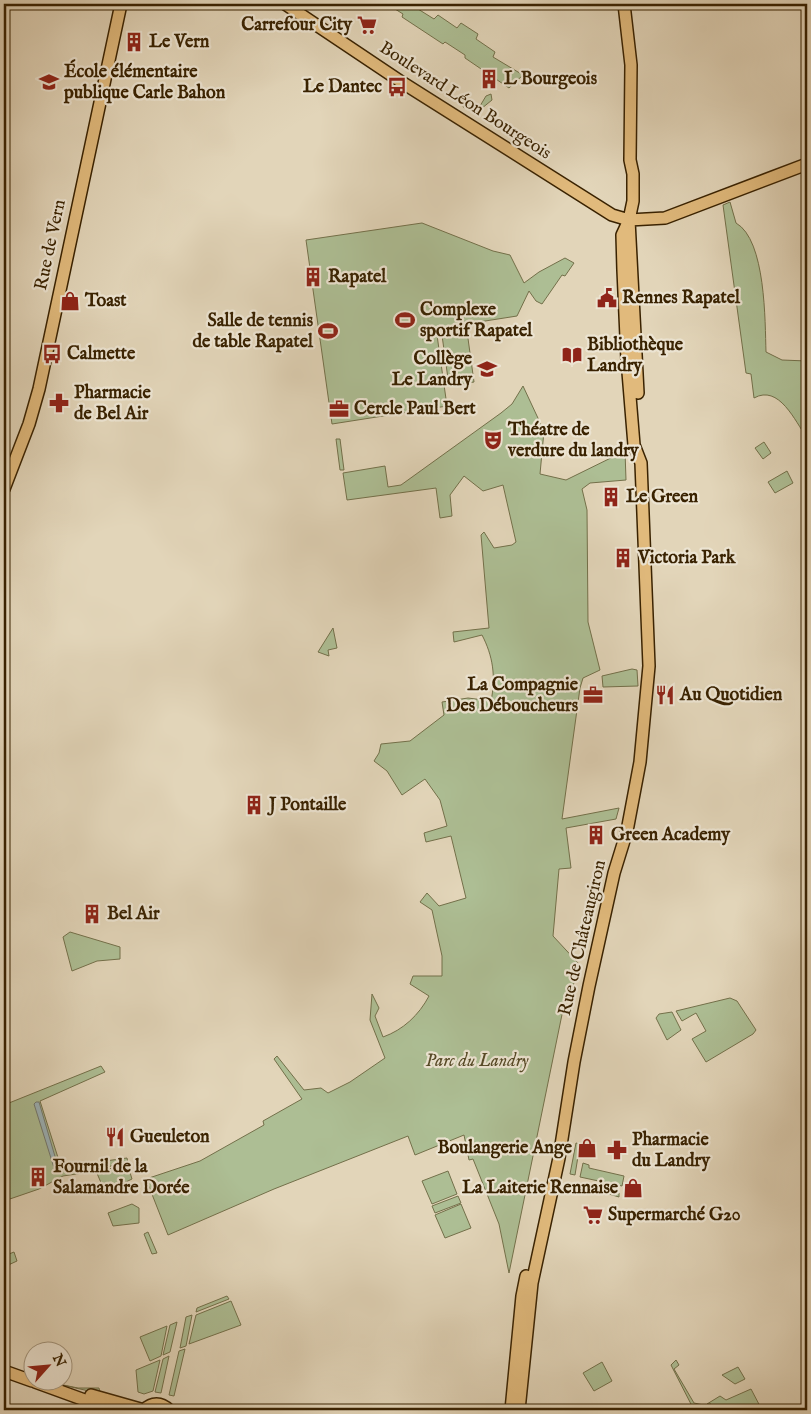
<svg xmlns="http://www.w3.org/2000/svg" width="811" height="1414" font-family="'IM FELL English',serif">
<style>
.green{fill:#adbe94;stroke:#73704a}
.water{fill:#9cb5bc;stroke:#747a71}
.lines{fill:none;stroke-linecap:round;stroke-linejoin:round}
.major-casing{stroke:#392201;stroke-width:14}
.major{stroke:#e1ba7c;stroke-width:11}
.labels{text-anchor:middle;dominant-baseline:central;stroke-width:4.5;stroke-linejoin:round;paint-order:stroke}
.poi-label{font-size:18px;font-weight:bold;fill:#392201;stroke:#ece4d2;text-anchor:start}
.street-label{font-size:18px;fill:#392201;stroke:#ece4d2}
.park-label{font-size:18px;font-style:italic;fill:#564926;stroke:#ece4d2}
</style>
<rect width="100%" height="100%" fill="#e2d5b9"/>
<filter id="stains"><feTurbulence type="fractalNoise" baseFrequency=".004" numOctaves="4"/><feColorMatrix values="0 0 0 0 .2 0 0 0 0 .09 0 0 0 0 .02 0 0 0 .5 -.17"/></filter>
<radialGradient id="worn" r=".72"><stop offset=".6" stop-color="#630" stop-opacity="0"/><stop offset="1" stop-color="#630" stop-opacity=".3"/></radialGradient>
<!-- green -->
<path class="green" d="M 387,4 L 410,4 L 434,19 L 438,15 L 457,28 L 461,23 L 478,34 L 476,39 L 495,52 L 493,57 L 523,75 L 509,88 L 465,58 L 465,55 L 445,42 L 443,44 L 402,17 L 403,14 Z
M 491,94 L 492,100 L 476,113 L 463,107 L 468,99 L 480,106 L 486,96 Z
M 730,202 L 736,223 C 766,240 765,322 766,352 L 782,360 L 807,361 L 807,438 C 795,421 779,384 754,398 L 751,374 L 746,373 L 723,205 Z
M 422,223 L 493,251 L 510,255 L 524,283 L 539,272 L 565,258 L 574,263 L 565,276 L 562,275 L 542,304 L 536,301 L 529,291 L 517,316 L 466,324 L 474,382 L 449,386 L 441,328 L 436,328 L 447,406 L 332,424 L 306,240 Z
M 523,386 L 544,431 L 540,474 L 566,480 L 625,451 L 626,480 L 590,483 L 582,489 L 587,510 L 588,622 L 600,670 L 583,678 L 580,688 L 562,819 L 619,808 L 616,819 L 566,828 L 571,868 L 559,869 L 553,936 L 579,964 L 571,994 L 566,995 L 509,1273 L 499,1224 L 473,1159 L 469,1160 L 464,1135 L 415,1155 L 408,1136 L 274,1189 L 168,1235 L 146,1179 L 200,1161 L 264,1125 L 263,1121 L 302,1099 L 274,1059 L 277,1056 L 304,1090 L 321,1088 L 328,1093 L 350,1082 L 385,1058 L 370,1020 L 372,994 L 379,1008 L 375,1016 L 383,1037 C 403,1030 419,1015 429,996 L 410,984 L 413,976 L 442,976 L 442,956 L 432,910 L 420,902 L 427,893 L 439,906 L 466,898 L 451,836 L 426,842 L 424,833 L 447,826 L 440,800 L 425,779 L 402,795 L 387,771 L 374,761 L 379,753 L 381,744 L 410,741 L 444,715 L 442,702 L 468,698 L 491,701 C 496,677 493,656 482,635 L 454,642 L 453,632 L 489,628 L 481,535 L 484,532 L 494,548 L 512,545 L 516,542 L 503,485 L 483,491 L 464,476 L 450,495 L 452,516 L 440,518 L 436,488 L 347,500 L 343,473 L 385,466 L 388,487 L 401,485 L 501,413 L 512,404 Z
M 336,439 L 340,439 L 344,470 L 340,470 Z
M 764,442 L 771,453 L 763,459 L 755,448 Z
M 787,471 L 793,483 L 775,493 L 768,482 Z
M 333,628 L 337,648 L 328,650 L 329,656 L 318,652 Z
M 632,669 L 637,670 L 638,686 L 603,687 L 602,676 Z
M 70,932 L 120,947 L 120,959 L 97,961 L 72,971 L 63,937 Z
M 730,998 L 737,1001 L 756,1030 L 753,1034 L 706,1062 L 692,1039 L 706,1031 L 696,1013 L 682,1021 L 676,1011 Z
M 672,1012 L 681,1030 L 667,1040 L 656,1018 L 659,1014 Z
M 101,1066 L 105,1072 L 40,1101 L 61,1167 L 127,1158 L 128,1163 L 100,1168 L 101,1170 L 128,1166 L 132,1179 L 105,1192 L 96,1171 L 63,1176 L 39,1189 L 4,1201 L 4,1105 Z
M 576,1143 L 580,1144 L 575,1175 L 570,1174 Z
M 583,1163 L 589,1165 L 589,1168 L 624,1176 L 622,1186 L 580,1177 Z
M 448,1171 L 457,1194 L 432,1204 L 422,1181 Z
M 580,1183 L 619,1193 L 619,1197 L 579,1185 Z
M 458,1196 L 461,1203 L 435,1213 L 432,1206 Z
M 132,1204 L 139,1208 L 139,1223 L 113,1226 L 108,1213 Z
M 461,1204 L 471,1228 L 445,1238 L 435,1215 Z
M 148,1232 L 157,1253 L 152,1254 L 144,1234 Z
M 14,1252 L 17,1261 L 4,1267 L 4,1256 Z
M 227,1296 L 229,1299 L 196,1312 L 197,1308 Z
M 231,1301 L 241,1325 L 189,1344 L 196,1315 Z
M 192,1315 L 186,1346 L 180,1348 L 186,1317 Z
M 177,1322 L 170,1352 L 163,1355 L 170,1325 Z
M 167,1326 L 161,1356 L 150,1361 L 140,1337 Z
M 185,1349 L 174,1396 L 169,1395 L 179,1351 Z
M 169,1356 L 161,1393 L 155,1392 L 163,1359 Z
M 160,1360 L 153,1391 L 144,1394 L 138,1392 L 136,1370 Z
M 676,1360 L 679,1365 L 674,1369 L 694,1403 L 708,1406 L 711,1404 L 707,1404 L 720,1396 L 726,1400 L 751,1389 L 762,1410 L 694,1410 L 671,1365 Z
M 602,1362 L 612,1381 L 594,1391 L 583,1373 Z
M 738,1367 L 745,1379 L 735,1384 L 722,1375 Z
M 49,1382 L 78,1388 L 99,1388 L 100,1392 L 129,1400 Z"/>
<!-- water -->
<path class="water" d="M 36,1102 L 39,1102 L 59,1170 L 57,1171 L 55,1171 L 34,1104 Z"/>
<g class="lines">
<defs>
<path id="major" d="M 285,4 L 403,83 L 612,215 L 629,220 L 665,218 L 807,164
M 629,220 L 638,393
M 4,489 L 29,424 L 39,389 L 121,4
M 4,1371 L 32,1381
M 35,1382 L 112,1410
M 91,1395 L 144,1410
M 144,1410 C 152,1402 161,1402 169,1410
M 511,1410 L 522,1296 L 526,1276
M 519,1410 L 532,1283 L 559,1158 L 574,1062 L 589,986 L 614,873 L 627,831 L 640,762 L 649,666 L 641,463 L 634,445 L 627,360 L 623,270 L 622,235 L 629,220 L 633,201 L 633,174 L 630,160 L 631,65 L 624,4"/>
</defs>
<!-- major casing -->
<use href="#major" class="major-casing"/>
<!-- major -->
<use href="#major" class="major"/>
</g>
<!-- icons -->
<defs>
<symbol id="supermarket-bare" viewBox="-9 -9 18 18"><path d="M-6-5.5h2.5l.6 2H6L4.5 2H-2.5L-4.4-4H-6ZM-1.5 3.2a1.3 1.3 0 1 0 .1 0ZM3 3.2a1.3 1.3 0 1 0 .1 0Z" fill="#8f2418" stroke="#ece4d2" stroke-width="2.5" paint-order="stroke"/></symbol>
<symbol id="building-bare" viewBox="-9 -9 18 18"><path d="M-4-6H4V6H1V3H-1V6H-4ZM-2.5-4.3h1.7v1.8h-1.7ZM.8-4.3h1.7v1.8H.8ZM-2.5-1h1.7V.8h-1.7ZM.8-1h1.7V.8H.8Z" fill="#8f2418" stroke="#ece4d2" stroke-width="2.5" paint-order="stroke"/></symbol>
<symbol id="school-bare" viewBox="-9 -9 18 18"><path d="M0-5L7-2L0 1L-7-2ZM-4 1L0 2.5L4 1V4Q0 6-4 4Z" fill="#8f2418" stroke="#ece4d2" stroke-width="2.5" paint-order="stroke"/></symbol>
<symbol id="bus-bare" viewBox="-9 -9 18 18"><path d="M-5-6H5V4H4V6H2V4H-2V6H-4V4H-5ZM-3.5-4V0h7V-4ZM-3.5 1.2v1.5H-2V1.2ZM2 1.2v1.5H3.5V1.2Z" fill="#8f2418" stroke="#ece4d2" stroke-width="2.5" paint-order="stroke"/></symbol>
<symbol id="civic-bare" viewBox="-9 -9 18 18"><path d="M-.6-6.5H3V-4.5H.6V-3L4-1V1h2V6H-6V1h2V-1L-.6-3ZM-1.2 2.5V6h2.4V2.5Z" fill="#8f2418" stroke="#ece4d2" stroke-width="2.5" paint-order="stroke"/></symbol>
<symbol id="shop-bare" viewBox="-9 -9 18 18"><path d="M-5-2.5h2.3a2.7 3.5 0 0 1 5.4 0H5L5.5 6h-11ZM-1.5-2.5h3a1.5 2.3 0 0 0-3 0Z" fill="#8f2418" stroke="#ece4d2" stroke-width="2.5" paint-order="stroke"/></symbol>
<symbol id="stadium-bare" viewBox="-9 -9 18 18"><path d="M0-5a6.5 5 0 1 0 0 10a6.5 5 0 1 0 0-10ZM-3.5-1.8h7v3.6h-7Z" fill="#8f2418" stroke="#ece4d2" stroke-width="2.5" paint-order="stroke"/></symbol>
<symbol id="library-bare" viewBox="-9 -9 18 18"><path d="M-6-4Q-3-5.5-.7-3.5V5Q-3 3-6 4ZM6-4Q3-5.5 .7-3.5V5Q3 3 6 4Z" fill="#8f2418" stroke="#ece4d2" stroke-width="2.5" paint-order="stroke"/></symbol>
<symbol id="pharmacy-bare" viewBox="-9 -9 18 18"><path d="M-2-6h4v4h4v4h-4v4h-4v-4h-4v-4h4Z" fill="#8f2418" stroke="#ece4d2" stroke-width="2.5" paint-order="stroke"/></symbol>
<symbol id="office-bare" viewBox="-9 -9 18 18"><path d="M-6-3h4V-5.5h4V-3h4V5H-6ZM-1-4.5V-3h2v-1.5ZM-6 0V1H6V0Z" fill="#8f2418" stroke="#ece4d2" stroke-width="2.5" paint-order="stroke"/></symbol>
<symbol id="theatre-bare" viewBox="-9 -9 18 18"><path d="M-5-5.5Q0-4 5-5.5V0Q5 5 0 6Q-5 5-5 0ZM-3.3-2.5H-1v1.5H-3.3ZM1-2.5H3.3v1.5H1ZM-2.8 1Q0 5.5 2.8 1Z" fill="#8f2418" stroke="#ece4d2" stroke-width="2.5" paint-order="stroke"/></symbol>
<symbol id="restaurant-bare" viewBox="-9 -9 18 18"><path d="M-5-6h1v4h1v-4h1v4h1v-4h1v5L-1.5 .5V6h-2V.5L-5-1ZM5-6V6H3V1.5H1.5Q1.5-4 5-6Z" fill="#8f2418" stroke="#ece4d2" stroke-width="2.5" paint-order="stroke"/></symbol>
</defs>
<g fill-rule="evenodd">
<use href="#supermarket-bare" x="353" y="11" width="28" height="28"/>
<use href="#building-bare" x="120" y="28" width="28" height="28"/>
<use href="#building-bare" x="475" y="65" width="28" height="28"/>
<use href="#school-bare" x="35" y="68" width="28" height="28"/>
<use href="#bus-bare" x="383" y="73" width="28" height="28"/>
<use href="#building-bare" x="299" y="263" width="28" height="28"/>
<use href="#civic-bare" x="593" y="284" width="28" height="28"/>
<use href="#shop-bare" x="56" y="287" width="28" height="28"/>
<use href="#stadium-bare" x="391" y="306" width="28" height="28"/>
<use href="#stadium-bare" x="314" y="317" width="28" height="28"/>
<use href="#bus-bare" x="38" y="340" width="28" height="28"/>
<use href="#library-bare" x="558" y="341" width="28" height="28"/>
<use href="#school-bare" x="473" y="355" width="28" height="28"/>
<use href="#pharmacy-bare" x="45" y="389" width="28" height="28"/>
<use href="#office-bare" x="325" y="395" width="28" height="28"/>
<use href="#theatre-bare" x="479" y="426" width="28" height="28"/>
<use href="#building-bare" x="597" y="483" width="28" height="28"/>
<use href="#building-bare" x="609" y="544" width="28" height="28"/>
<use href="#office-bare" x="579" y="681" width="28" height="28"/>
<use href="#restaurant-bare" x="651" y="681" width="28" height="28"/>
<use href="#building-bare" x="240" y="791" width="28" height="28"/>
<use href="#building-bare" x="582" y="821" width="28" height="28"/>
<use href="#building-bare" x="78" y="900" width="28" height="28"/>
<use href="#restaurant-bare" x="101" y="1123" width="28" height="28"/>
<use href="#shop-bare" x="573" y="1134" width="28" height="28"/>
<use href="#pharmacy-bare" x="603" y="1136" width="28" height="28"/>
<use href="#building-bare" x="24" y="1163" width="28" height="28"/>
<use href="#shop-bare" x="619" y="1174" width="28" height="28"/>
<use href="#supermarket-bare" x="579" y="1201" width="28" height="28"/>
</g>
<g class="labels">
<!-- poi labels -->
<g class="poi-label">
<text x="352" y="25" text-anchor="end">Carrefour City</text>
<text x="149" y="42">Le Vern</text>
<text x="64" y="72">École élémentaire<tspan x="64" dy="21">publique Carle Bahon</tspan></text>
<text x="504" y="79">L Bourgeois</text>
<text x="382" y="87" text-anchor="end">Le Dantec</text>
<text x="328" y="277">Rapatel</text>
<text x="622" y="298">Rennes Rapatel</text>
<text x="85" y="301">Toast</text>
<text x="420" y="310">Complexe<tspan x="420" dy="21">sportif Rapatel</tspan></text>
<text x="313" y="321" text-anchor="end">Salle de tennis<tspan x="313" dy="21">de table Rapatel</tspan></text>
<text x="587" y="345">Bibliothèque<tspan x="587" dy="21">Landry</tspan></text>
<text x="67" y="354">Calmette</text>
<text x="472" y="359" text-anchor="end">Collège<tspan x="472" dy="21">Le Landry</tspan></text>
<text x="74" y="393">Pharmacie<tspan x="74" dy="21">de Bel Air</tspan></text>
<text x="354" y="409">Cercle Paul Bert</text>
<text x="508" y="430">Théatre de<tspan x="508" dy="21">verdure du landry</tspan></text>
<text x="626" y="497">Le Green</text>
<text x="638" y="558">Victoria Park</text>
<text x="578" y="685" text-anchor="end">La Compagnie<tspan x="578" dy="21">Des Déboucheurs</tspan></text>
<text x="680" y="695">Au Quotidien</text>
<text x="269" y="805">J Pontaille</text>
<text x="611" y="835">Green Academy</text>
<text x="107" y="914">Bel Air</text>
<text x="130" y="1137">Gueuleton</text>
<text x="632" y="1140">Pharmacie<tspan x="632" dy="21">du Landry</tspan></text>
<text x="572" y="1148" text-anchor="end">Boulangerie Ange</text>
<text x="53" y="1167">Fournil de la<tspan x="53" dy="21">Salamandre Dorée</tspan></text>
<text x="618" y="1188" text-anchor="end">La Laiterie Rennaise</text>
<text x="608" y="1215">Supermarché G20</text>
</g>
<!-- street labels -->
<g class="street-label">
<text transform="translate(465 101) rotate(33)">Boulevard Léon Bourgeois</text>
<text transform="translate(51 245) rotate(-78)">Rue de Vern</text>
<text transform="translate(583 938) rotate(-77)">Rue de Châteaugiron</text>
</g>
<!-- park labels -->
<g class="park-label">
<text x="477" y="1061">Parc du Landry</text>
</g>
</g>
<!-- margin -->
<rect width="811" height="1414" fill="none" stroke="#e2d5b9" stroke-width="20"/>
<rect x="5" y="5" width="801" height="1404" fill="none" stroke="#392201" stroke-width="2.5"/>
<rect x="10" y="10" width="791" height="1394" fill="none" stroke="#392201"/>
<!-- north arrow -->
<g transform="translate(48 1366) rotate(63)"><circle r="24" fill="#ece4d2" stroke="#a4967e"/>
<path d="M0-4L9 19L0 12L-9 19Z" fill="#8f2418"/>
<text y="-8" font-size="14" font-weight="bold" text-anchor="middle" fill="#392201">N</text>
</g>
<rect width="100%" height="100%" filter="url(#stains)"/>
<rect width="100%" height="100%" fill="url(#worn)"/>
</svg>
